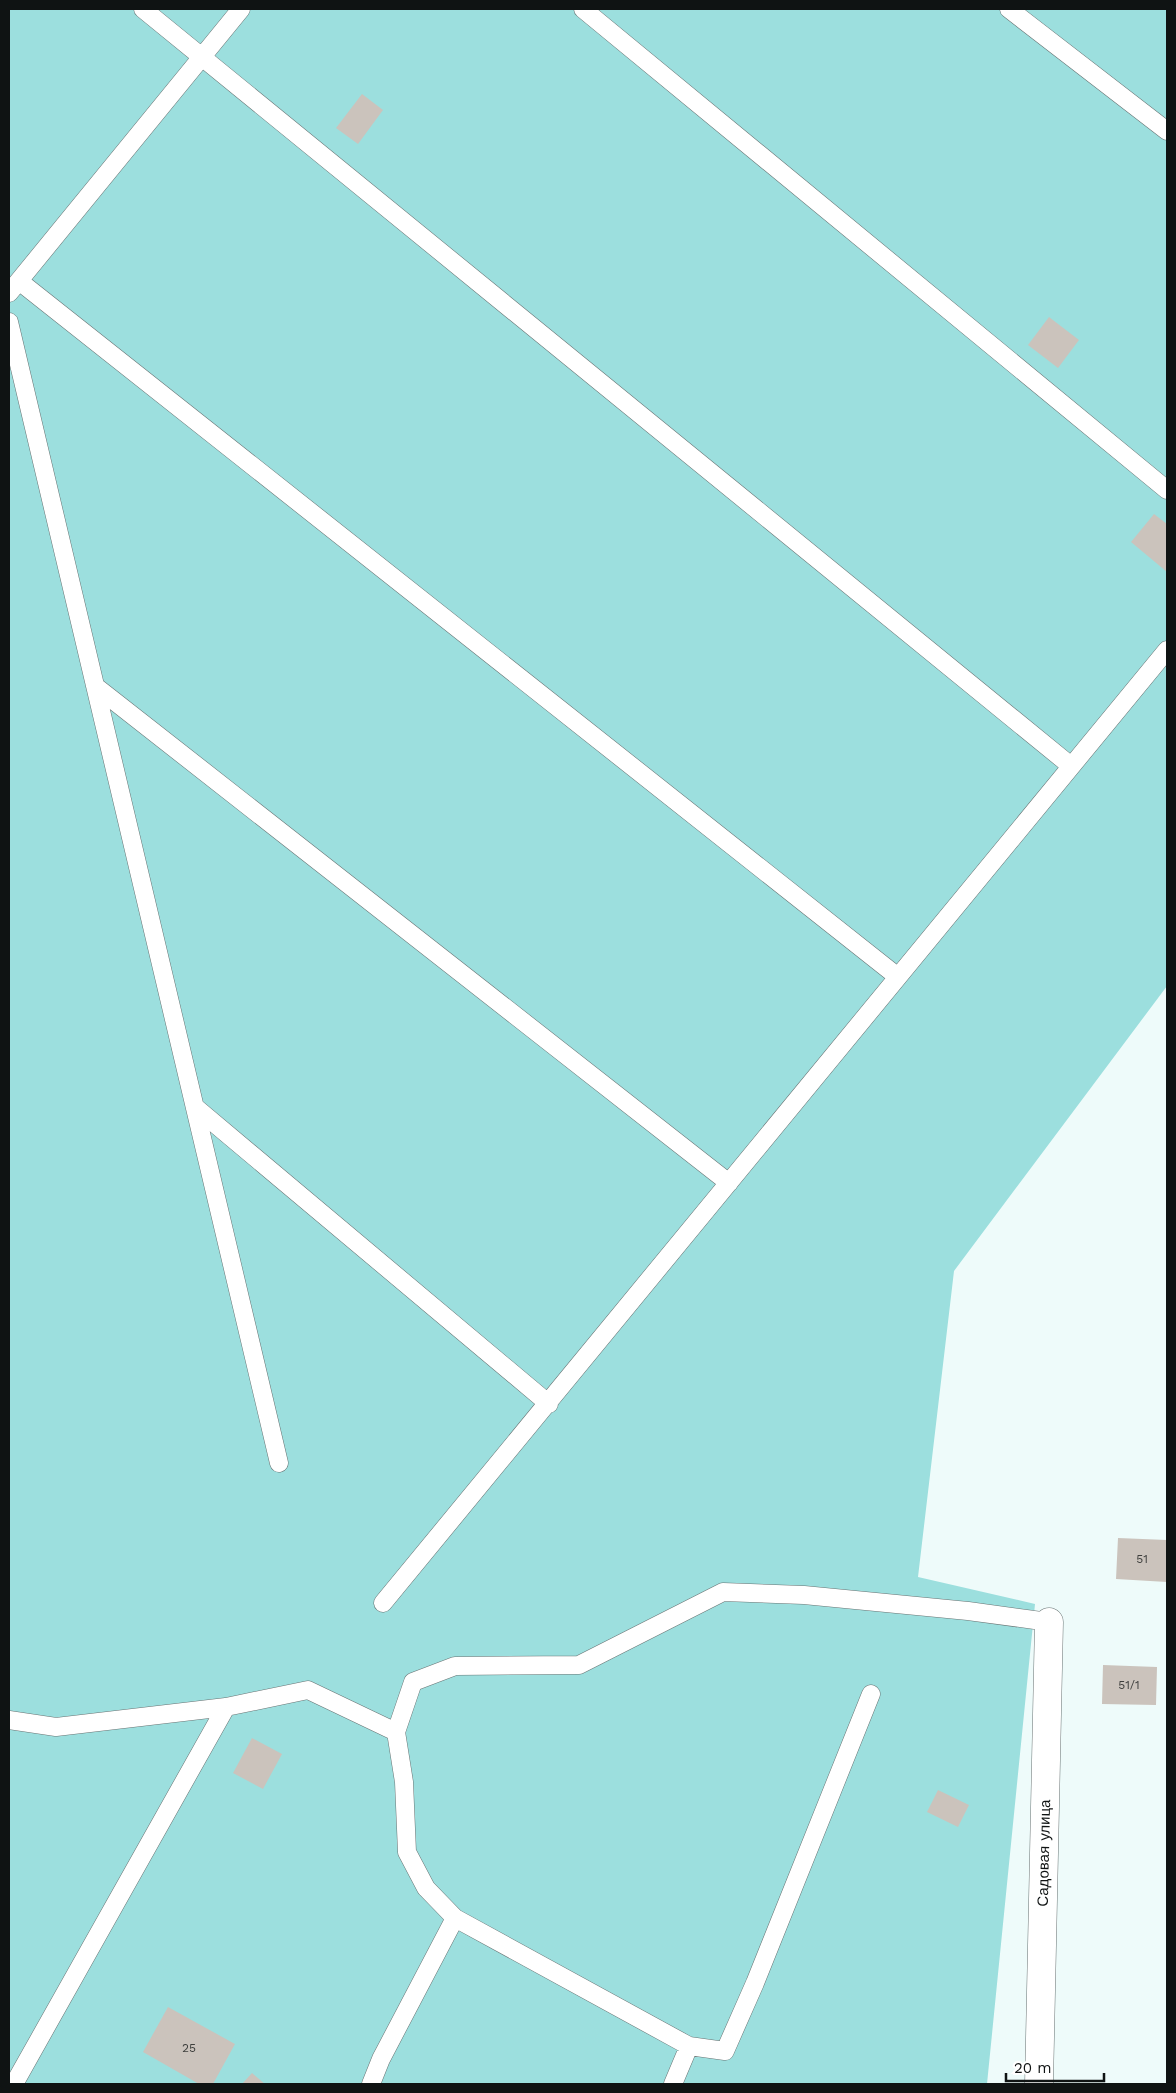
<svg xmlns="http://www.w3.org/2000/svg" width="1176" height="2093" font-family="'Work Sans',sans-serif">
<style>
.green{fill:#9cdfde}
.building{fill:#cbc3bc}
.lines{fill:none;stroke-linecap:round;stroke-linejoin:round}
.lane-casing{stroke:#697474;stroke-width:19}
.street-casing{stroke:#697474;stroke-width:29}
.lane{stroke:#fff;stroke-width:18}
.street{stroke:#fff;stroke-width:28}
.labels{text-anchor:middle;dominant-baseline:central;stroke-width:5;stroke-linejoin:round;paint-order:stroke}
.number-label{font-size:12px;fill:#3e3f3d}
.street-label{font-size:15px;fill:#0f1313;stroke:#fff}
</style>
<rect width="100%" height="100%" fill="#eefbfa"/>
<!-- green -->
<path class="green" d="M 9,9 L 1167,9 L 1167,986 L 954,1271 L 918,1577 L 1035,1604 L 987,2084 L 9,2084 Z"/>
<!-- building -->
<path class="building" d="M 362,94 L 383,110 L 358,144 L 336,128 Z
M 1049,317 L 1079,340 L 1058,368 L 1028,345 Z
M 1154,514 L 1167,524 L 1167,572 L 1131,542 Z
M 1118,1538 L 1167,1540 L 1167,1582 L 1116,1579 Z
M 1103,1665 L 1157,1667 L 1156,1705 L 1102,1704 Z
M 252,1738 L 282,1754 L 263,1789 L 233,1773 Z
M 938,1790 L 969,1805 L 958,1827 L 927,1812 Z
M 168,2007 L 235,2044 L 213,2084 L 199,2084 L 143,2052 Z
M 252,2073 L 265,2084 L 242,2084 Z"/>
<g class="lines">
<defs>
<path id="lane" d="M 143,9 L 1071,766
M 583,9 L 1167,490
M 1009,9 L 1167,131
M 19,281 L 898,977
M 9,293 L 241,9
M 9,322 L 279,1463
M 95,686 L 729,1183
M 195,1107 L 549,1404
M 383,1603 L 1167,650
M 9,1720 L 56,1727 L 226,1707 L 308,1690 L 396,1732 L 413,1682 L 455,1666 L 579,1665 L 723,1592 L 804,1595 L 968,1611 L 1049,1622
M 396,1732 L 404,1782 L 407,1852 L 426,1888 L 455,1918 L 689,2046 L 673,2084
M 689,2046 L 725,2051 L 755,1983 L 871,1694
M 14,2084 L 226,1707
M 371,2084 L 381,2059 L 455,1918"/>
<g id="street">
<path id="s1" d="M 1039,2084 L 1049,1622"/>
</g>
</defs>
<!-- lane casing -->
<use href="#lane" class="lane-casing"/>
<!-- street casing -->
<use href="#street" class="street-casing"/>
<!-- lane -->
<use href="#lane" class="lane"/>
<!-- street -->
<use href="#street" class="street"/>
</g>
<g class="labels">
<!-- number labels -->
<g class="number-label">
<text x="1142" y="1559">51</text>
<text x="1129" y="1685">51/1</text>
<text x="189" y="2048">25</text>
</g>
<!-- street labels -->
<g class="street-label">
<text stroke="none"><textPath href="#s1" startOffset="231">Садовая улица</textPath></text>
</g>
</g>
<!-- border -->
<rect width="1176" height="2093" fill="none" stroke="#0f1313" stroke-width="20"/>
<!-- scale -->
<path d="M1006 2073v8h98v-8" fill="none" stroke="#0f1313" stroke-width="2.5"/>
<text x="1014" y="2073" font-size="15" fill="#0f1313" stroke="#ffffff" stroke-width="4" paint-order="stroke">20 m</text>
</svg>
